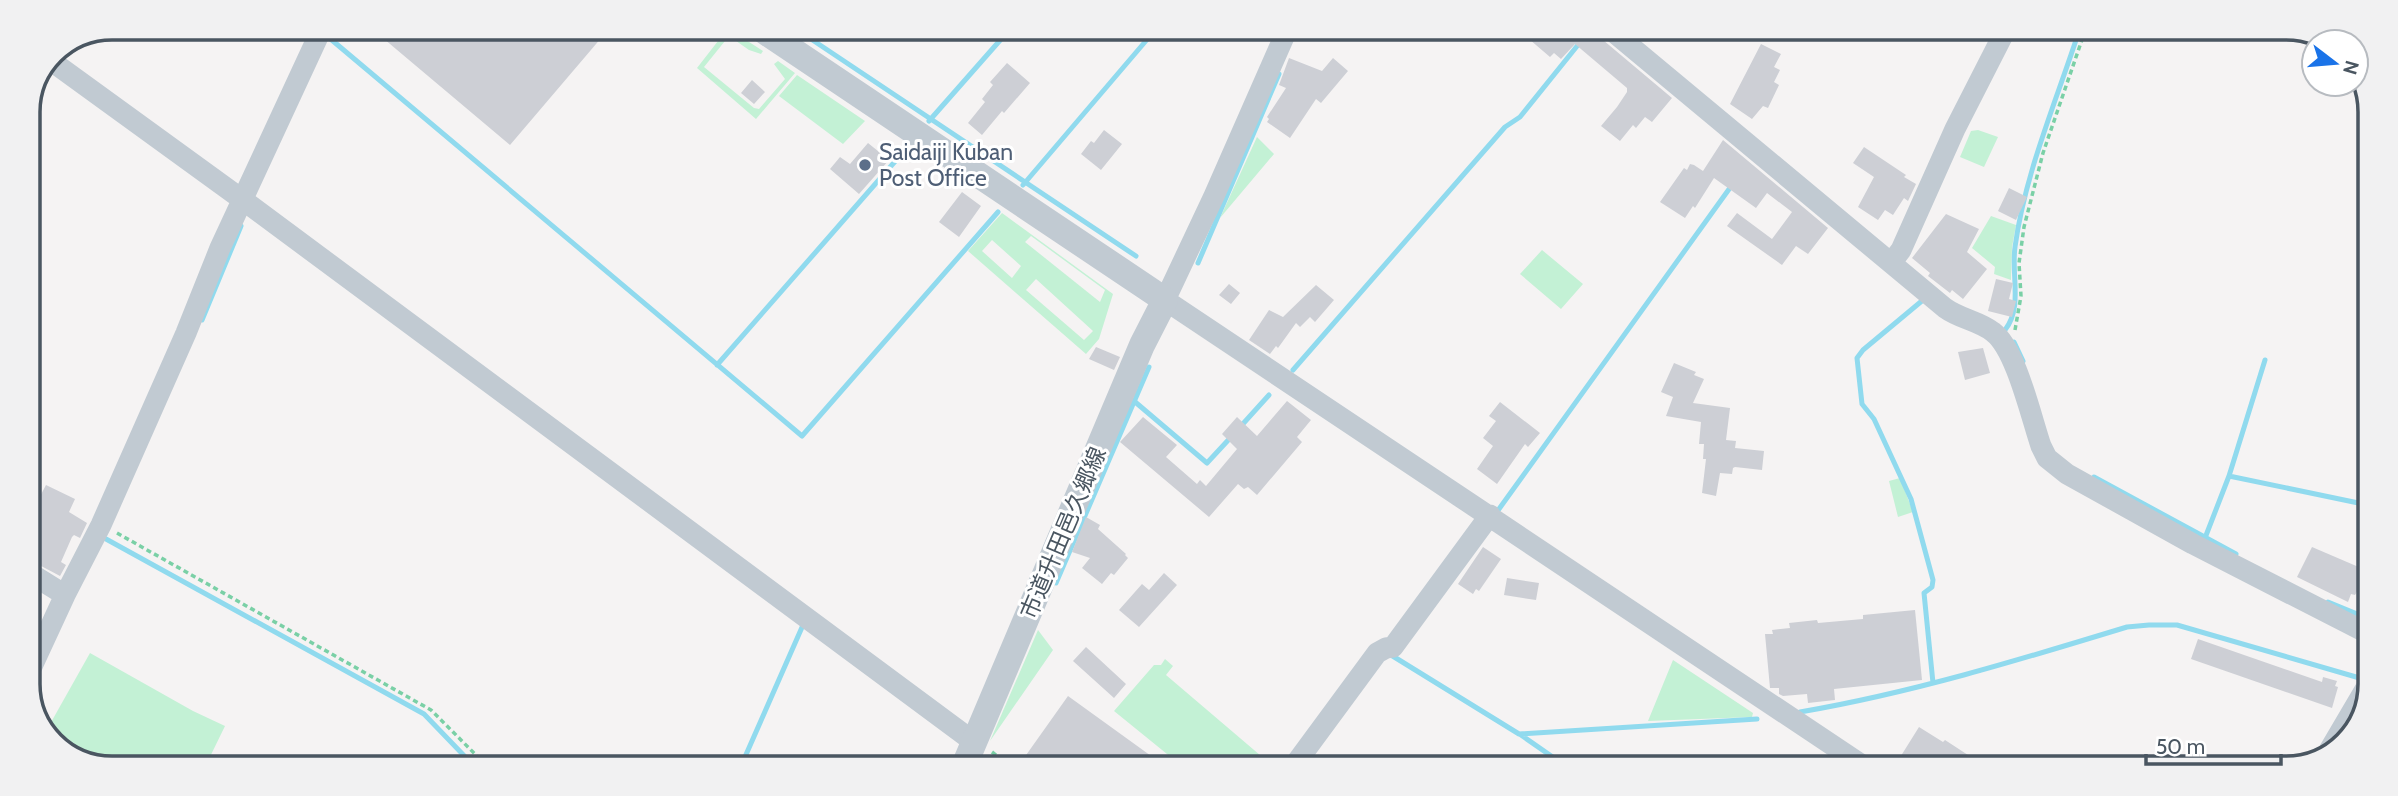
<svg xmlns="http://www.w3.org/2000/svg" width="2398" height="796" font-family="Cabin,'Noto Sans JP',sans-serif">
<style>
.green{fill:#c3f1d5;fill-rule:evenodd}
.lines{fill:none;stroke-linecap:round;stroke-linejoin:round}
.stream{stroke:#90daee;stroke-width:5}
.building{fill:#cdcfd5}
.path{stroke:#7ad0a6;stroke-width:3.5;stroke-dasharray:5 3.5;stroke-linecap:butt}
.minor{stroke:#c1cad2;stroke-width:21}
.tertiary{stroke:#c1cad2;stroke-width:26}
.service-dot{fill:#5c6f8a;stroke:#fff;stroke-width:2.5}
.labels{text-anchor:middle;dominant-baseline:central;stroke-width:6;stroke-linejoin:round;paint-order:stroke}
.service-label{font-size:23px;fill:#4e5e75;stroke:#fff;text-anchor:start}
.street-label{font-size:23px;fill:#4a5661;stroke:#fff}
.rim{fill:none;stroke:#4a5661;stroke-width:3.5}
</style>
<rect width="100%" height="100%" fill="#f5f3f3"/>
<!-- green -->
<path class="green" d="M 703,29 L 729,29 L 763,51 L 761,54 L 749,50 L 729,36 L 704,67 L 754,108 L 759,109 L 785,79 L 774,64 L 778,61 L 795,73 L 756,119 L 697,68 L 718,41 Z
M 797,75 L 865,121 L 843,144 L 779,96 Z
M 1978,130 L 1998,137 L 1984,167 L 1960,157 L 1971,131 Z
M 1257,137 L 1274,154 L 1220,218 Z
M 1002,213 L 1113,294 L 1099,339 L 1086,354 L 968,251 ZM 1031,236 L 1105,290 L 1100,302 L 1025,242 ZM 992,240 L 1021,266 L 1012,278 L 982,251 ZM 1036,279 L 1093,331 L 1084,340 L 1026,290 Z
M 1991,216 L 2016,225 L 2012,247 L 2011,280 L 1994,274 L 1995,267 L 1972,248 Z
M 1542,250 L 1583,284 L 1561,309 L 1520,274 Z
M 1900,478 L 1913,512 L 1898,517 L 1889,481 Z
M 1038,630 L 1053,650 L 990,741 Z
M 90,653 L 193,711 L 225,726 L 206,765 L 90,765 L 46,736 L 45,733 Z
M 1165,659 L 1173,666 L 1166,675 L 1274,767 L 1183,767 L 1114,711 L 1154,665 L 1161,665 Z
M 1673,660 L 1753,713 L 1752,717 L 1648,721 Z"/>
<g class="lines">
<!-- stream -->
<path class="stream" d="M 796,29 L 1136,256
M 327,36 L 802,436 L 998,212
M 929,121 L 1010,29
M 1023,185 L 1156,29
M 1198,263 L 1279,74
M 1923,300 L 1863,350 L 1857,358 L 1862,404 L 1874,419 L 1911,499 L 1933,580 L 1932,587 L 1924,593 L 1933,683
M 202,320 L 241,226
M 2005,330 C 2023,307 2011,276 2015,247 C 2025,173 2056,102 2079,31
M 2014,342 L 2023,361
M 717,365 L 905,150
M 1293,370 L 1505,127 L 1520,117 L 1590,30
M 1134,401 L 1207,463 L 1232,436
M 1241,426 L 1269,395
M 2229,476 L 2265,360
M 2094,477 L 2236,554
M 1499,509 L 1732,185
M 2205,538 L 2229,476 L 2368,505
M 106,539 L 424,714 L 474,766
M 1056,583 L 1149,367
M 2328,602 L 2367,618
M 1391,655 L 1519,734 L 1757,719
M 29,693 L 36,678
M 1800,712 C 1911,693 2019,660 2127,627 L 2149,625 L 2177,625 L 2363,679 L 2367,673
M 1521,735 L 1567,767
M 976,753 L 994,766
M 741,766 L 803,625"/>
</g>
<!-- building -->
<path class="building" d="M 371,28 L 593,29 L 602,37 L 510,145 Z
M 1536,30 L 1598,30 L 1603,40 L 1672,98 L 1652,122 L 1645,117 L 1636,128 L 1633,125 L 1620,141 L 1601,126 L 1617,107 L 1627,92 L 1627,88 L 1575,44 L 1561,59 L 1554,53 L 1550,57 L 1529,39 Z
M 1761,44 L 1781,54 L 1774,67 L 1780,70 L 1774,82 L 1779,85 L 1768,108 L 1763,106 L 1752,119 L 1730,104 Z
M 1289,58 L 1322,71 L 1333,58 L 1348,71 L 1321,103 L 1316,99 L 1290,138 L 1267,122 L 1269,119 L 1267,117 L 1286,88 L 1279,85 Z
M 1007,63 L 1030,83 L 1004,113 L 1002,111 L 982,135 L 968,123 L 985,102 L 982,99 L 993,85 L 990,82 Z
M 752,80 L 765,92 L 754,104 L 741,93 Z
M 1104,130 L 1122,144 L 1101,170 L 1081,154 L 1091,141 L 1094,143 Z
M 1723,140 L 1828,228 L 1808,254 L 1796,246 L 1782,265 L 1727,226 L 1737,213 L 1772,239 L 1792,212 L 1767,193 L 1756,208 L 1714,178 L 1695,208 L 1693,206 L 1685,218 L 1660,202 L 1684,168 L 1687,170 L 1690,164 L 1694,165 L 1703,171 Z
M 868,143 L 889,160 L 859,194 L 830,169 L 840,157 L 850,164 Z
M 1864,147 L 1906,175 L 1904,177 L 1916,184 L 1908,201 L 1904,198 L 1893,215 L 1885,210 L 1878,220 L 1858,207 L 1874,177 L 1853,163 Z
M 2009,188 L 2027,197 L 2016,220 L 1998,211 Z
M 962,192 L 981,206 L 959,237 L 939,222 Z
M 1946,214 L 1979,229 L 1967,252 L 1987,269 L 1963,299 L 1952,290 L 1950,293 L 1928,276 L 1930,273 L 1912,258 Z
M 1996,279 L 2013,283 L 2009,299 L 2016,301 L 2012,317 L 1988,311 Z
M 1229,284 L 1240,293 L 1231,304 L 1219,295 Z
M 1316,285 L 1334,300 L 1315,322 L 1310,317 L 1300,327 L 1296,323 L 1278,348 L 1276,346 L 1270,354 L 1249,340 L 1269,310 L 1283,317 Z
M 1096,347 L 1120,357 L 1114,370 L 1089,359 Z
M 1983,348 L 1990,373 L 1965,380 L 1958,352 Z
M 1674,363 L 1696,372 L 1694,375 L 1704,379 L 1693,403 L 1730,408 L 1726,440 L 1736,441 L 1735,448 L 1764,451 L 1762,470 L 1735,467 L 1733,468 L 1732,474 L 1720,473 L 1716,496 L 1702,493 L 1706,459 L 1703,459 L 1704,444 L 1699,444 L 1701,422 L 1666,416 L 1673,397 L 1661,392 Z
M 1287,401 L 1311,420 L 1297,437 L 1302,442 L 1257,495 L 1248,487 L 1244,489 L 1238,484 L 1209,517 L 1120,442 L 1143,417 L 1177,445 L 1166,457 L 1197,484 L 1200,480 L 1206,486 L 1237,449 L 1222,434 L 1237,417 L 1257,436 Z
M 1500,402 L 1540,433 L 1528,447 L 1525,444 L 1497,484 L 1477,469 L 1493,446 L 1483,438 L 1496,421 L 1489,416 Z
M 46,485 L 75,499 L 69,512 L 87,523 L 80,538 L 74,535 L 72,537 L 61,562 L 66,565 L 60,576 L 28,559 L 28,549 L 39,528 L 28,522 L 28,519 Z
M 1086,517 L 1100,525 L 1098,529 L 1126,554 L 1125,555 L 1128,558 L 1114,575 L 1111,573 L 1102,584 L 1082,568 L 1090,558 L 1072,552 Z
M 1483,547 L 1501,559 L 1479,591 L 1476,589 L 1473,594 L 1458,584 Z
M 2312,547 L 2368,571 L 2368,587 L 2361,585 L 2355,595 L 2351,594 L 2348,602 L 2297,577 Z
M 1164,573 L 1177,585 L 1139,627 L 1119,610 L 1142,584 L 1149,590 Z
M 1507,578 L 1539,583 L 1536,600 L 1504,595 Z
M 1915,610 L 1922,680 L 1834,689 L 1835,700 L 1808,703 L 1807,694 L 1783,696 L 1779,694 L 1779,688 L 1770,688 L 1765,634 L 1773,634 L 1772,630 L 1790,628 L 1789,623 L 1817,620 L 1818,623 L 1863,619 L 1863,615 Z
M 2198,639 L 2322,682 L 2323,677 L 2337,681 L 2335,686 L 2338,687 L 2332,708 L 2191,659 Z
M 1086,647 L 1126,684 L 1114,698 L 1073,661 Z
M 1068,696 L 1165,766 L 1040,766 L 1024,758 Z
M 1919,727 L 1943,742 L 1945,740 L 1968,755 L 1960,768 L 1894,767 Z"/>
<g class="lines">
<!-- path -->
<path class="path" d="M 2015,330 L 2021,296 L 2019,263 L 2024,227 L 2043,153 L 2085,31
M 117,533 L 431,710 L 487,766
M 992,752 L 1010,766"/>
<!-- minor -->
<path class="minor" d="M 1287,30 L 1214,196 L 1165,300 L 1865,767
M 1611,30 L 1945,308 C 1960,319 1979,321 1993,332 C 2016,349 2031,417 2041,446 L 2047,458 L 2067,474 L 2193,544 L 2367,633
M 50,60 L 247,203 L 974,742
M 1891,263 L 1901,250 L 1955,129 L 2005,31
M 28,572 L 65,595
M 28,675 L 65,595 L 101,525 L 186,333 L 220,248 L 322,28
M 2327,754 L 2367,686
M 1293,767 L 1377,653 L 1386,648 L 1393,647 L 1490,515"/>
<!-- tertiary -->
<path class="tertiary" d="M 761,29 L 1165,300 L 1142,345 L 964,766"/>
</g>
<!-- markers -->
<circle class="service-dot" cx="865" cy="165" r="7"/>
<g class="labels">
<!-- service labels -->
<g class="service-label">
<text x="879" y="152">Saidaiji Kuban<tspan x="879" dy="26">Post Office</tspan></text>
</g>
<!-- street labels -->
<g class="street-label">
<text transform="translate(1063 533) rotate(-67)">市道升田邑久郷線</text>
</g>
</g>
<!-- crop -->
<path d="M0 0H2398V796H0ZM112 40H2286A72 72 0 0 1 2358 112V684A72 72 0 0 1 2286 756H112A72 72 0 0 1 40 684V112A72 72 0 0 1 112 40Z" fill="#f1f1f2" fill-rule="evenodd"/>
<path class="rim" d="M112 40H2286A72 72 0 0 1 2358 112V684A72 72 0 0 1 2286 756H112A72 72 0 0 1 40 684V112A72 72 0 0 1 112 40Z"/>
<!-- north arrow -->
<g transform="translate(2335 63) rotate(106)"><circle r="33" fill="#ffffff" stroke="#b7bbc0" stroke-width="2"/>
<path d="M0-5L12 26L0 18L-12 26Z" fill="#1a73e8"/>
<text y="-10" font-size="19" font-weight="bold" text-anchor="middle" fill="#4a5661">N</text>
</g>
<!-- scale -->
<path d="M2146 754v10h135v-10" fill="none" stroke="#4a5661" stroke-width="3.5"/>
<text x="2156" y="754" font-size="21" fill="#4a5661" stroke="#ffffff" stroke-width="5" paint-order="stroke">50 m</text>
</svg>
